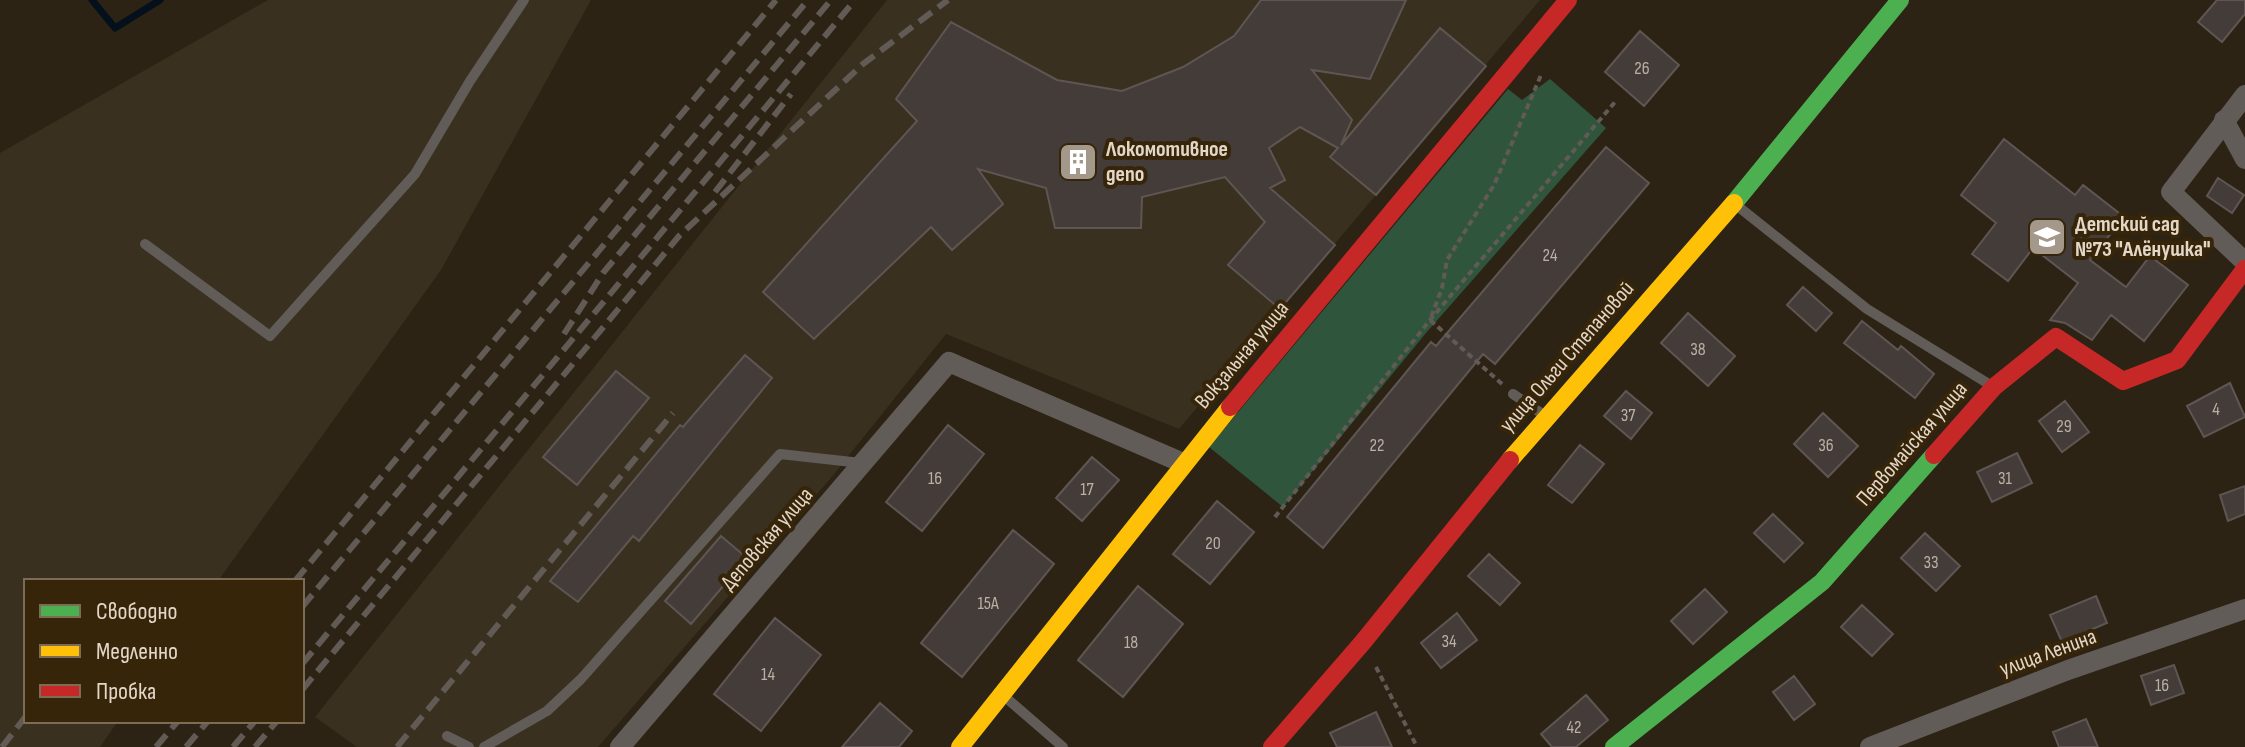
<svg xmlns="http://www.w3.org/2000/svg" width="2245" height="747" font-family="'Sofia Sans Condensed',sans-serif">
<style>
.industrial{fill:#393020}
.green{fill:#30553d}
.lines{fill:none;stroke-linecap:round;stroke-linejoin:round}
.stream{stroke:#04111d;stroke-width:7}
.building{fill:#443c39;stroke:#5f5653;stroke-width:2}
.path{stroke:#625b55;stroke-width:4;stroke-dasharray:6 4;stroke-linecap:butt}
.lane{stroke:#625c58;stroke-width:10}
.street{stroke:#625c58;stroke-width:20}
.fast{stroke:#4caf50;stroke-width:18}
.slow{stroke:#ffc107;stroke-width:18}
.jam{stroke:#c62828;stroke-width:18}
.rail{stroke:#625b55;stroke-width:6;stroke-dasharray:16 8;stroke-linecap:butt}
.labels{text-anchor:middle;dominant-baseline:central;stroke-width:8;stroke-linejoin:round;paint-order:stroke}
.number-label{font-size:18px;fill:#bbb0a4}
.poi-label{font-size:22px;font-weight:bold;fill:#e3d7c8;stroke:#37250a;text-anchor:start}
.street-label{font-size:22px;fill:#e3d7c8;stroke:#37250a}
</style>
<rect width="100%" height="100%" fill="#2c2314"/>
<!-- industrial -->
<path class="industrial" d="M 268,0 L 591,0 L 441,270 L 218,581 L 26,581 L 26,721 L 118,721 L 100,747 L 0,747 L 0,153 Z
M 887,0 L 1540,0 L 1179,429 L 946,334 L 830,479 L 598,747 L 357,747 L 315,717 Z"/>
<!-- green -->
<path class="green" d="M 1550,79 L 1606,128 L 1426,333 L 1283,507 L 1209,447 L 1508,89 L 1522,100 Z"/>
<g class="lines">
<!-- stream -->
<path class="stream" d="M 92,0 L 115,28 L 160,0"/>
</g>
<!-- building -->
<path class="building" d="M 1261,0 L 1406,0 L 1370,79 L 1312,70 L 1352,120 L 1341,145 L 1440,28 L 1486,66 L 1376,195 L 1330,157 L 1338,148 L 1300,127 L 1269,148 L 1285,180 L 1270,188 L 1335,245 L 1280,309 L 1228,265 L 1265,222 L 1225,177 L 1142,197 L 1141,228 L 1055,228 L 1046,188 L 978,169 L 1003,204 L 952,250 L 931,227 L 814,339 L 763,292 L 917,121 L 896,99 L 951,22 L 1057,80 L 1122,91 L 1183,67 L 1234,36 Z
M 2217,0 L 2245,0 L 2245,14 L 2222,42 L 2198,22 Z
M 1640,31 L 1679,65 L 1644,106 L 1605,72 Z
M 2004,139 L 2075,195 L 2083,185 L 2124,217 L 2090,260 L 2126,287 L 2150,256 L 2188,285 L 2144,341 L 2111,315 L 2092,340 L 2065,323 L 2050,320 L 2078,283 L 2033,248 L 2008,281 L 1972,254 L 1996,223 L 1961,195 Z
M 1606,147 L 1649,183 L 1495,364 L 1483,354 L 1323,548 L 1287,517 L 1431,342 L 1436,346 Z
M 2218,178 L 2244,195 L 2232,213 L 2207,196 Z
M 1803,287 L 1832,313 L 1816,331 L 1787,305 Z
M 1688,313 L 1735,356 L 1708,386 L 1661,343 Z
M 1862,321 L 1898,350 L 1901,346 L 1934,374 L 1915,398 L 1844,343 Z
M 745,355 L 772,378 L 639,541 L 633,536 L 578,602 L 550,581 L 680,425 L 683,427 Z
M 616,371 L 649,398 L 577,485 L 543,457 Z
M 2230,383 L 2245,417 L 2204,437 L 2187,406 Z
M 1626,391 L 1652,413 L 1631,439 L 1604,416 Z
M 2065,401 L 2089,432 L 2062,452 L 2039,421 Z
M 1823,413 L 1858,446 L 1828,477 L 1794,444 Z
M 948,425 L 984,454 L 922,531 L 886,502 Z
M 1580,445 L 1604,464 L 1572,503 L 1548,485 Z
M 2017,453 L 2032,483 L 1992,502 L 1977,472 Z
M 1092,457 L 1119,480 L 1082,521 L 1056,498 Z
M 2245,486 L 2245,514 L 2228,521 L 2220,495 Z
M 1217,501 L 1254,532 L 1210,584 L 1173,554 Z
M 1773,514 L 1803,543 L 1784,562 L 1754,533 Z
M 1013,530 L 1054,564 L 962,677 L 921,643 Z
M 1925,533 L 1960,566 L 1936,591 L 1901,558 Z
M 721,536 L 747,558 L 691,624 L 665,601 Z
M 1489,554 L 1520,583 L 1500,605 L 1468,576 Z
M 1138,586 L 1183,624 L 1123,697 L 1078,660 Z
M 1705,589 L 1727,612 L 1693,644 L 1671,621 Z
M 2096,596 L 2107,623 L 2062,642 L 2050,615 Z
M 1862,605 L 1893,634 L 1872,656 L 1841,627 Z
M 1457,613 L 1477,640 L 1441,668 L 1421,643 Z
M 775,618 L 821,655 L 761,731 L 714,694 Z
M 2174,665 L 2184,693 L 2151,705 L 2141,676 Z
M 1794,676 L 1815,704 L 1794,720 L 1773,692 Z
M 1586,695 L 1608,720 L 1576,747 L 1552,747 L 1541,734 Z
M 880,703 L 912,731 L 899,747 L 842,747 Z
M 1376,712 L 1392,747 L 1337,747 L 1330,733 Z
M 2086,719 L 2098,747 L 2059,747 L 2053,732 Z"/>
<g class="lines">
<!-- path -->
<path class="path" d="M 1502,384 L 1430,320 L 1442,288 L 1447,260 L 1494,185 L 1541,75
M 1275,517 L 1430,320 L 1615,102
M 1376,667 L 1417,747"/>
<!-- lane -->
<path class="lane" d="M 1735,204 L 1867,309 L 1992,386
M 145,244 L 270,336 L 415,174 L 470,81 L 524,0
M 1513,394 L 1544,415
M 1004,696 L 1063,747
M 447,736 L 469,747
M 484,747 L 547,711 L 581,679 L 780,454 L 861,463"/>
<!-- street -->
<path class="street" d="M 2245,95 L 2171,192 L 2245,262
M 2224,120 L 2245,159
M 620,747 L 949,362 L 1183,463
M 1870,747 L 2068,670 L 2245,609"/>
<!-- fast -->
<path class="fast" d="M 1734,203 L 1900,0
M 1614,747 L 1822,582 L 1934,455"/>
<!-- slow -->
<path class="slow" d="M 1510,460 L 1734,203
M 960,747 L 1230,407"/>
<!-- jam -->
<path class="jam" d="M 1230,407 L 1568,0
M 1934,455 L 1994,387 L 2056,337 L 2123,381 L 2177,360 L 2245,269
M 1272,747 L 1363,642 L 1510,460"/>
<!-- rail -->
<path class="rail" d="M 715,192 L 791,94
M 564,334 L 603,273 L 831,0
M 295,581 L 776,0
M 302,607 L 808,0
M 302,664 L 855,0
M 302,690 L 679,236 L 863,64 L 948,0
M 2,747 L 26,716
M 156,747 L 178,721
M 186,747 L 208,721
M 233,747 L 255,721
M 255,747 L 277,721
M 397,747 L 673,413"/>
</g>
<!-- icons -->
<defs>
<symbol id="building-square" viewBox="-11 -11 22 22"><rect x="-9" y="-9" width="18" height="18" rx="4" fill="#a39889" stroke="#37250a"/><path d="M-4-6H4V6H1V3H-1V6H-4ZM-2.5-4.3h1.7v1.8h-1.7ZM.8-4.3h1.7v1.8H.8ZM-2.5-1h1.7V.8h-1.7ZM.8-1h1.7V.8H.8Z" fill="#fff"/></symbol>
<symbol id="school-square" viewBox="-11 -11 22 22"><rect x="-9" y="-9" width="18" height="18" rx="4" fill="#a39889" stroke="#37250a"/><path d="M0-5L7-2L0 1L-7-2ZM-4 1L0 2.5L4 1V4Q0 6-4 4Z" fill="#fff"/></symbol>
</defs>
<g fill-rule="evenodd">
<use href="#building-square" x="1056" y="140" width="44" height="44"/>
<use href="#school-square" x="2025" y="215" width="44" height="44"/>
</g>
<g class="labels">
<!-- number labels -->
<g class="number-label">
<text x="1642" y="68">26</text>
<text x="1550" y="255">24</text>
<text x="1698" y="349">38</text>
<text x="2216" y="409">4</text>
<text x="1628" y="415">37</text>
<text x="2064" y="426">29</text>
<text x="1377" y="445">22</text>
<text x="1826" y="445">36</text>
<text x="935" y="478">16</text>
<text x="2005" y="478">31</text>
<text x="1087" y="489">17</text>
<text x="1213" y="543">20</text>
<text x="1931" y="562">33</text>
<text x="988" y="603">15А</text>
<text x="1449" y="641">34</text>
<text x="1131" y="642">18</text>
<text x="768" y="674">14</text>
<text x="2162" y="685">16</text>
<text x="1574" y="727">42</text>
</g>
<!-- poi labels -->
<g class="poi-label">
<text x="1106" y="149">Локомотивное<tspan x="1106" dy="25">депо</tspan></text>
<text x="2075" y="224">Детский сад<tspan x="2075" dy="25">№73 "Алёнушка"</tspan></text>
</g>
<!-- street labels -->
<g class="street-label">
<text transform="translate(1242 355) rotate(-50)">Вокзальная улица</text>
<text transform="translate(1567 357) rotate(-49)">улица Ольги Степановой</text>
<text transform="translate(1912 444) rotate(-49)">Первомайская улица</text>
<text transform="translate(767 539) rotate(-49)">Деповская улица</text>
<text transform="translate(2048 653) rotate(-20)">улица Ленина</text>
</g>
</g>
<!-- legend -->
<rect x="24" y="579" width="280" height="144" fill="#37250a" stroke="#7c6c56" stroke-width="2"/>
<rect x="40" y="605" width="40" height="12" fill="#4caf50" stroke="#7c6c56" stroke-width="2"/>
<text x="96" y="619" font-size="24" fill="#e3d7c8">Свободно</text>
<rect x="40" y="645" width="40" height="12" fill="#ffc107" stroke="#7c6c56" stroke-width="2"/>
<text x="96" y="659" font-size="24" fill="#e3d7c8">Медленно</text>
<rect x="40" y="685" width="40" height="12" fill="#c62828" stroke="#7c6c56" stroke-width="2"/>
<text x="96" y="699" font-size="24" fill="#e3d7c8">Пробка</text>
</svg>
